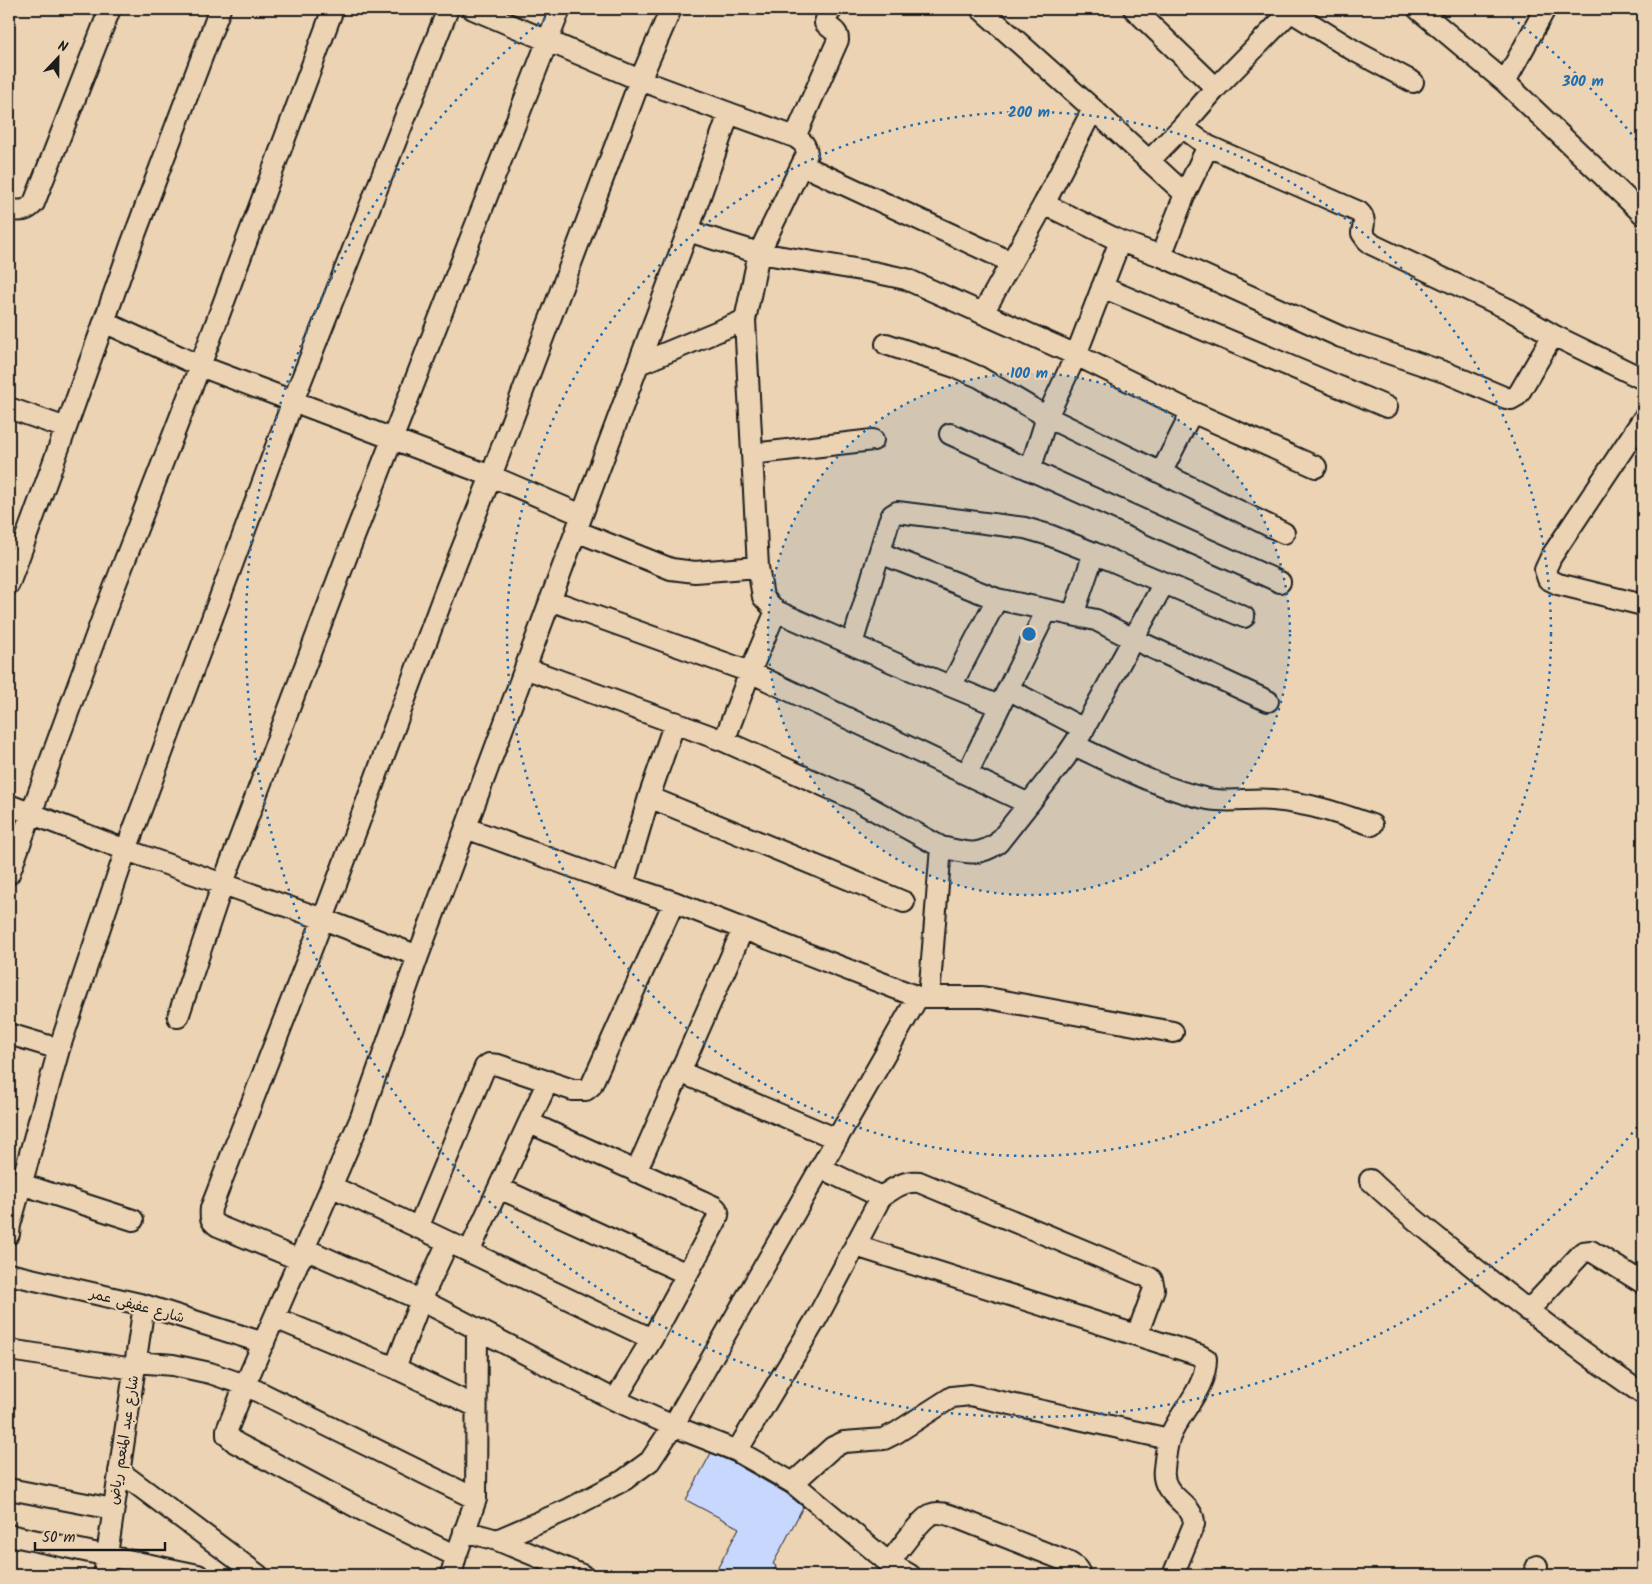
<svg xmlns="http://www.w3.org/2000/svg" width="1652" height="1584" font-family="Kalam,'Playpen Sans Arabic',sans-serif">
<style>
.building{fill:#c7d7fd;stroke:#1c1c1c}
.lines{fill:none;stroke-linecap:round;stroke-linejoin:round}
.street-casing{stroke:#1c1c1c;stroke-width:24}
.street{stroke:#ebd3b3;stroke-width:20}
.ring{fill:none;stroke:#1f6fb2;stroke-width:2.5;stroke-dasharray:2.5 5}
.labels{text-anchor:middle;dominant-baseline:central;stroke-width:4.5;stroke-linejoin:round;paint-order:stroke}
.street-label{font-size:14px;fill:#1c1c1c;stroke:#ebd3b3}
.centre{fill:#1f6fb2;stroke:#ebd3b3;stroke-width:2.5}
.ring-label{font-size:15px;text-anchor:middle;font-weight:bold;fill:#1f6fb2;stroke:#ebd3b3;stroke-width:4.5;stroke-linejoin:round;paint-order:stroke}
</style>
<rect width="100%" height="100%" fill="#ebd3b3"/>
<filter id="ink" filterUnits="userSpaceOnUse"><feTurbulence type="fractalNoise" baseFrequency=".02" numOctaves="2"/><feDisplacementMap in="SourceGraphic" scale="10" xChannelSelector="R" yChannelSelector="G"/><feConvolveMatrix kernelMatrix="1 2 1 2 8 2 1 2 1" color-interpolation-filters="sRGB"/></filter>
<g filter="url(#ink)">
<!-- building -->
<path class="building" d="M 711,1453 L 732,1462 L 786,1493 L 803,1507 L 773,1564 L 776,1566 L 772,1575 L 714,1575 L 739,1528 L 686,1500 Z"/>
<g class="lines">
<defs>
<path id="street" d="M 473,9 L 640,80 L 729,113 L 688,231 L 582,515
M 981,9 L 1093,109 L 1185,194 L 1161,256
M 1134,9 L 1216,88
M 1287,9 L 1353,50 L 1413,82
M 1418,9 L 1505,82 L 1643,214
M 1505,82 L 1545,9
M 729,113 L 795,137 C 803,142 806,145 807,154 L 759,253 L 745,320 L 758,567 L 763,597 L 776,611 L 899,665 L 999,706
M 1182,127 L 1208,146 L 1359,212 C 1366,218 1364,225 1362,233 L 1367,240 L 1373,245 L 1508,309 L 1553,335 L 1643,379
M 795,137 L 838,40 C 838,30 831,30 825,23 L 827,16 L 832,9
M 1149,161 L 1182,127 L 1216,88 L 1290,12
M 802,165 L 1011,262
M 1185,194 L 1208,146
M 1044,204 L 1120,241 L 1161,256 L 1341,337 L 1447,373 L 1506,398 L 1511,399 L 1518,395 L 1553,335
M 9,210 C 21,211 26,212 34,203 L 110,9
M 688,231 L 759,253 L 873,272 L 906,279 L 1076,355 L 1192,412 L 1316,467
M 1102,287 L 1387,407
M 983,313 L 1044,204 L 1093,109
M 104,322 L 131,245 L 220,9
M 886,344 L 958,368 L 979,377 L 1047,417 L 1284,533
M 639,364 L 745,320
M 9,408 L 66,428 L 104,322 L 200,366 L 491,476 L 582,515 L 418,956 L 360,1120 L 245,1385 L 227,1430 L 227,1435 L 236,1443 L 360,1509 L 456,1556
M 1643,419 L 1551,557 L 1545,570 L 1548,579 L 1558,584 L 1643,605
M 950,434 L 1280,582
M 752,454 L 873,440
M 1030,470 L 1047,417 L 1076,355 L 1120,241
M 1161,473 L 1192,412
M 576,531 L 671,569 L 695,572 L 758,567
M 880,553 L 997,599 L 1096,620 L 1133,639 L 1268,701
M 9,584 L 66,428
M 550,600 L 750,672 L 1029,804
M 1073,615 L 1094,553
M 852,644 L 889,521 L 892,515 L 897,512 L 1025,528 L 1049,535 L 1094,553 L 1244,617
M 525,668 L 724,741 L 856,800 L 941,847 L 929,997
M 951,686 L 997,599
M 1008,689 L 1047,610
M 724,741 L 750,672 L 776,611
M 1074,745 C 1117,765 1161,789 1208,799 C 1229,803 1251,798 1273,800 C 1309,803 1338,813 1372,825
M 967,774 L 1008,689 L 1084,729
M 649,797 L 904,902
M 9,805 L 126,850 L 323,919 L 418,956
M 466,828 L 623,885 L 649,797 L 675,722
M 941,847 C 965,852 976,858 998,843 L 1065,758 L 1081,734 L 1164,583
M 9,874 L 104,614 L 200,366 L 333,9
M 623,885 L 674,902 L 918,997 L 982,997 L 1173,1032
M 178,1017 L 223,883 L 349,550 L 560,9
M 9,1034 L 59,1049
M 680,1072 L 837,1139
M 530,1123 L 713,1206 C 720,1211 719,1214 716,1221 L 652,1339 L 615,1400
M 636,1172 L 743,929
M 1370,1180 C 1402,1211 1438,1238 1472,1266 C 1528,1311 1584,1354 1643,1394
M 21,1184 L 133,1220
M 331,1186 L 652,1339
M 499,1188 L 687,1274
M 881,1197 C 893,1189 904,1180 919,1182 L 1150,1278 L 1152,1280 L 1154,1289 L 1137,1335
M 418,1228 L 485,1067 L 489,1064 L 498,1065 L 573,1090 L 586,1090 L 591,1086 L 674,902
M 9,1234 L 10,1225 L 59,1049 L 126,850 L 293,401 L 448,9
M 856,1246 L 1199,1355 L 1206,1359 C 1206,1390 1179,1412 1169,1439 C 1166,1448 1165,1460 1164,1469 C 1160,1497 1195,1503 1194,1524 L 1173,1575
M 305,1249 L 421,1300 L 615,1400 L 673,1426 L 737,1451 L 793,1483 L 889,1563 L 910,1575
M 469,1252 L 548,1081
M 300,1260 L 218,1226 C 210,1221 210,1217 211,1208 L 323,919 L 446,589 L 491,476 L 640,80 L 671,9
M 9,1274 L 144,1305 L 264,1343
M 1528,1311 L 1583,1252 L 1591,1251 L 1643,1283
M 275,1318 L 395,1368 L 475,1406
M 9,1350 L 134,1369
M 135,1362 L 173,1365 L 210,1373 L 245,1385 L 476,1499
M 395,1368 L 421,1300 L 448,1242
M 737,1451 L 818,1316 L 881,1197 L 821,1168
M 119,1471 L 258,1575
M 793,1483 L 833,1447 L 844,1442 L 884,1439 L 896,1433 L 952,1397 L 970,1395 L 1169,1439
M 9,1489 L 113,1509
M 464,1531 L 497,1540 L 582,1575
M 9,1535 L 198,1575
M 497,1540 L 567,1510 L 624,1480 L 650,1461 L 673,1426 L 918,997
M 889,1563 C 897,1553 921,1518 932,1514 C 939,1511 949,1515 955,1517 L 1061,1559 C 1068,1562 1078,1566 1080,1575
M 104,1575 L 144,1305
M 451,1575 L 456,1556 L 476,1499 L 477,1329
M 1533,1575 L 1537,1566"/>
</defs>
<!-- street casing -->
<use href="#street" class="street-casing"/>
<!-- street -->
<use href="#street" class="street"/>
</g>
</g>
<!-- distance rings -->
<circle cx="1029" cy="634" r="261" fill="#1f6fb2" fill-opacity=".12"/>
<g class="ring">
<circle cx="1029" cy="634" r="261"/>
<circle cx="1029" cy="634" r="522"/>
<path d="M1642 1121A783 783 0 1 1 552 13M1506 13A783 783 0 0 1 1642 147"/>
</g>
<g class="labels">
<!-- street labels -->
<g class="street-label">
<text transform="translate(137 1306) rotate(15)">شارع عفيفى عمر</text>
<text transform="translate(124 1440) rotate(-81)">شارع عبد المنعم رياض</text>
</g>
</g>
<circle cx="1029" cy="634" r="8" class="centre"/>
<g class="ring-label">
<text x="1583" y="86">300 m</text>
<text x="1029" y="117">200 m</text>
<text x="1029" y="378">100 m</text>
</g>
<!-- margin -->
<rect width="1652" height="1584" fill="none" stroke="#ebd3b3" stroke-width="30"/>
<rect x="15" y="15" width="1622" height="1554" fill="none" stroke="#1c1c1c" stroke-width="2" filter="url(#ink)"/>
<!-- north arrow -->
<g transform="translate(58 58) rotate(22)" stroke="#ebd3b3" stroke-width="4" paint-order="stroke">
<path d="M0-4L9 19L0 12L-9 19Z" fill="#1c1c1c"/>
<text y="-8" font-size="14" font-weight="bold" text-anchor="middle" fill="#1c1c1c">N</text>
</g>
<!-- scale -->
<path d="M35 1542v8h130v-8" fill="none" stroke="#1c1c1c" stroke-width="2.5"/>
<text x="42" y="1542" font-size="15" fill="#1c1c1c" stroke="#ebd3b3" stroke-width="4" paint-order="stroke">50 m</text>
</svg>
